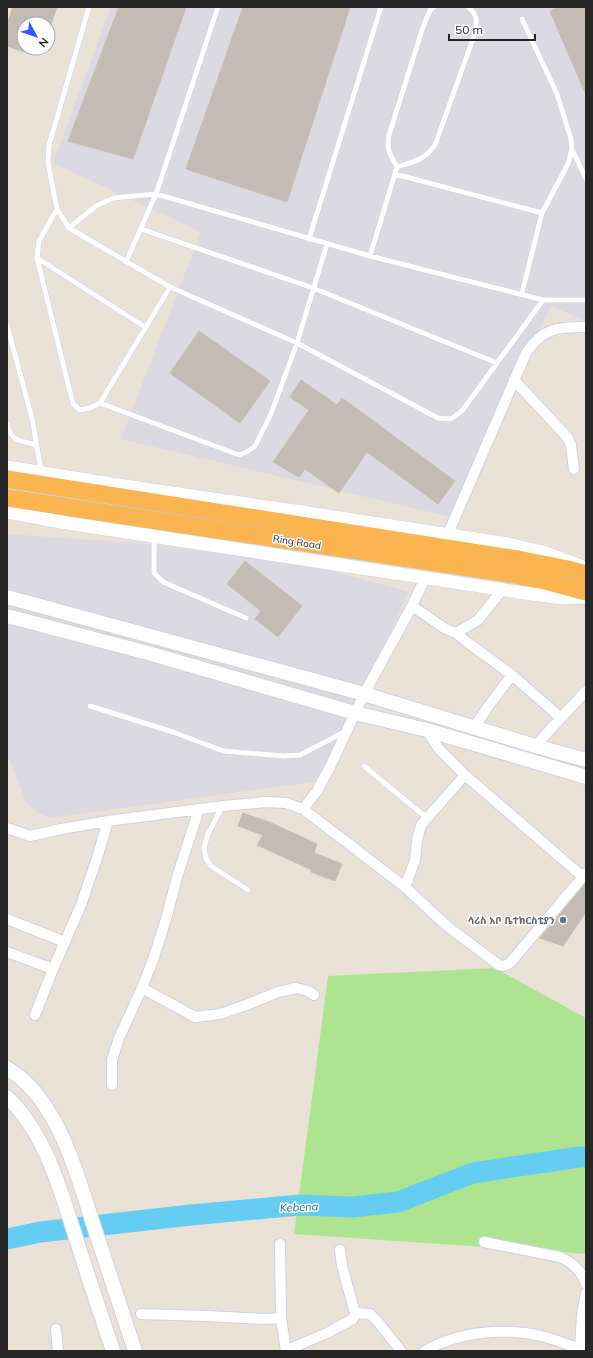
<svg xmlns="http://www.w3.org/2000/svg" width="593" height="1358" font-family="Mulish,'Noto Sans Ethiopic',sans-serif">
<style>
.industrial{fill:#dbd9e2}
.green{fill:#aee491}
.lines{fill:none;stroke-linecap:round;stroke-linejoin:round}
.river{stroke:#65cdf2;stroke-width:21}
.building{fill:#c2bcb5;stroke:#c5beb2}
.service-casing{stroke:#cdd1e1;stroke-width:6}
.minor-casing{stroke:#cdd1e1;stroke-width:12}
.tertiary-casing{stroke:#cdd1e1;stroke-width:14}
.secondary-casing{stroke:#cdd1e1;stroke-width:16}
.trunk-casing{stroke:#c7c7c7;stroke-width:18}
.service{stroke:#fff;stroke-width:5}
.minor{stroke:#fff;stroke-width:10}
.tertiary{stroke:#fff;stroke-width:13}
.secondary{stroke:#fff;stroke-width:14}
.trunk{stroke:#fab450;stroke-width:17}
.worship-dot{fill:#6b7280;stroke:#fff;stroke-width:1.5}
.labels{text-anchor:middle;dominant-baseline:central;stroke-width:3;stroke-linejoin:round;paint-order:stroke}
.street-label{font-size:10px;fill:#272727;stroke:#fff}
.worship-label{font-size:10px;font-weight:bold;fill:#5b616d;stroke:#fff;text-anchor:end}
.water-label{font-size:11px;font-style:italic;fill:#096899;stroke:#fff}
</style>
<rect width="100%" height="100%" fill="#ebe2d7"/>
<!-- industrial -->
<path class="industrial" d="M 111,7 L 586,7 L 586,321 L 551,306 L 451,517 L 121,439 L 201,232 L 53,163 Z
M 7,534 L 149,544 L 319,567 L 409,592 L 320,781 L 50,818 L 38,813 L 27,804 L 7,754 Z"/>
<!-- green -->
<path class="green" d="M 495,968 L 586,1018 L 586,1254 L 294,1234 L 328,976 Z"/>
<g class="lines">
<!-- river -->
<path class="river" d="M 7,1239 L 40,1232 L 191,1215 L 300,1205 L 352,1207 L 398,1202 L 473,1173 L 579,1157 L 586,1157"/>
</g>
<!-- building -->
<path class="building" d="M 13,7 L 57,7 L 51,24 L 24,24 L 24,52 L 7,46 L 7,25 Z
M 119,7 L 186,7 L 133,159 L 68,141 Z
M 243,7 L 350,7 L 287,202 L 186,169 Z
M 561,7 L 586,7 L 586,95 L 550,11 Z
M 199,331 L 270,381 L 240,423 L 170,373 Z
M 301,380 L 337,405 L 342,398 L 455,481 L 438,504 L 367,452 L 339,493 L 305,469 L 299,477 L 273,462 L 309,410 L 290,397 Z
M 245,561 L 302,606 L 278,637 L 255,619 L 261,611 L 227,584 Z
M 243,813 L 269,822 L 317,844 L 314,853 L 342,864 L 335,881 L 311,872 L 312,870 L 257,845 L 263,835 L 238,826 Z
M 586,883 L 586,912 L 563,946 L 540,938 Z"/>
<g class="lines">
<defs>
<path id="service" d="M 89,7 L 49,145 L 48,163 L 57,209 L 69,228 L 170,287 L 297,343 L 438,418 L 451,419 L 462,411 L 543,300
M 522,19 L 557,94 L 571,139 L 572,149 L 568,164 L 542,213 L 522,293
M 572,149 L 586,179
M 397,167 C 415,161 423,161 435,145 L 474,36 C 477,22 479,16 468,7
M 395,174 L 542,213
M 57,209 L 39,241 L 37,258 L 73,404 L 80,410 L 90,408 L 100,403 L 170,287
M 69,228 L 96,206 L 113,198 L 156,194 L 370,256 L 543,300 L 586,300
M 141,229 L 313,288 L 497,363
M 309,239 L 381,7
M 370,256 L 397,167 C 390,154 386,150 389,135 L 423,27 L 430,10 L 434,7
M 37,258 L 145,327
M 126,262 L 156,194 L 218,7
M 7,325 L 32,418 L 41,471
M 100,403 L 239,455 L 247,452 L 255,446 L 271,414 L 297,343 L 327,244
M 7,424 C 11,442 20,440 36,445
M 154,537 L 154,573 L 163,582 L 246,618
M 90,706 L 173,732 L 223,751 L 283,756 L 300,755 L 344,732
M 364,766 L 427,818
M 222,807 L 208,834 L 204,848 L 206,859 L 211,866 L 248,890"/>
<path id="minor" d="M 514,380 L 568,438 L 571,445 L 574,469
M 448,534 L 526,353 C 543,328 557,327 586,327
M 412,606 L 444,628 L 456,633 L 467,642 L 512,675 L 561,718
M 456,633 L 478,620 L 503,589
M 474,728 L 487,708 L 512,675
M 427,730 L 439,749 L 465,775 L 583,877
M 535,746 L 586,691
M 303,809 L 317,791 L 330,767 L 364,694 L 412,606 L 425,578
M 7,828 L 30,836 L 61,829 L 108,821 L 223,806 L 266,802 L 286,803 L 303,809 L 405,887 L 447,926 L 499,965 L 503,966 L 510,963 L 586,873
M 405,887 L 415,860 L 417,840 L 421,825 L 465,775
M 7,919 L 65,942
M 7,952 L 53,969 L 35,1015
M 53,969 L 81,905 L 97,858 L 108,821
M 142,988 L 195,1017 L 220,1014 L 246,1005 L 278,992 L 296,988 L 308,991 L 314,995
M 112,1085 L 112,1060 L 119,1038 L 142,988 L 154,957 L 166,919 L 178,874 L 199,809
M 484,1242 L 560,1257 C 573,1263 581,1270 586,1284
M 280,1244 L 281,1318 L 286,1351
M 355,1313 L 370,1314 L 378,1322 L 401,1351
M 141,1314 L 207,1316 L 263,1319 L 281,1318
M 56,1329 L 58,1351
M 580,1349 L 582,1314 L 586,1293
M 285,1351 L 327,1333 L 353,1319 L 355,1313 L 342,1266 L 340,1250
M 425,1351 C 459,1331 507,1327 545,1337 C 557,1340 568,1345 580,1349 L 581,1351"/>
<path id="tertiary" d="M 7,467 L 111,484 L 302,512 L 508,544 L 543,552 L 571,562 L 583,567
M 7,512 L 67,523 L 518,592 L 562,598 L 586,597"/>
<path id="secondary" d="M 7,597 L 364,694 L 535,746 L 586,760
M 7,616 L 148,653 L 355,713 L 427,730 L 586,777
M 7,1068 C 13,1072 19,1076 24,1081 C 63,1116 80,1184 96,1233 C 109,1272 122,1312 135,1351
M 7,1097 C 45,1133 59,1186 75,1235 C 87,1274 100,1312 113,1351"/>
<path id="trunk" d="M 7,479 L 518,559 L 568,569 L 586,574
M 7,498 L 511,574 L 545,581 L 586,592"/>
</defs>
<!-- service casing -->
<use href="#service" class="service-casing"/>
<!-- minor casing -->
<use href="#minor" class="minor-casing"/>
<!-- tertiary casing -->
<use href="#tertiary" class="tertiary-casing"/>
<!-- secondary casing -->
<use href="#secondary" class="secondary-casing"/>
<!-- trunk casing -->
<use href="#trunk" class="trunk-casing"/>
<!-- service -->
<use href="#service" class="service"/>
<!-- minor -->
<use href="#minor" class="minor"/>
<!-- tertiary -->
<use href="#tertiary" class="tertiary"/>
<!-- secondary -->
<use href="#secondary" class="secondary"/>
<!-- trunk -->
<use href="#trunk" class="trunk"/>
</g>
<!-- markers -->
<circle class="worship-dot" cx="563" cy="920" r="4"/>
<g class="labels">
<!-- street labels -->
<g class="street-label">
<text transform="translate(297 542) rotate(9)">Ring Road</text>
</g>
<!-- worship labels -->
<g class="worship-label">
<text x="555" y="920">ሳሪስ አቦ ቤተክርስቲያን</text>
</g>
<!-- water labels -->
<g class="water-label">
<text transform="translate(299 1207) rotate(-2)">Kebena</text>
</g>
</g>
<!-- border -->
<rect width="593" height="1358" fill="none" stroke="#272727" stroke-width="16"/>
<!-- north arrow -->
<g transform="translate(36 36) rotate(130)"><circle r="19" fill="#ffffff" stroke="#a9a9a9"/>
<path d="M0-3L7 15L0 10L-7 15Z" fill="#3058ff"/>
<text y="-6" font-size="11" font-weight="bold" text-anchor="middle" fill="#272727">N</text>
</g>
<!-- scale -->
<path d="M449 34v6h86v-6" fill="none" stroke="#272727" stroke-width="2"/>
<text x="455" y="34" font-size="12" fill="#272727" stroke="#ffffff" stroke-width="3" paint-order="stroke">50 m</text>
</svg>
